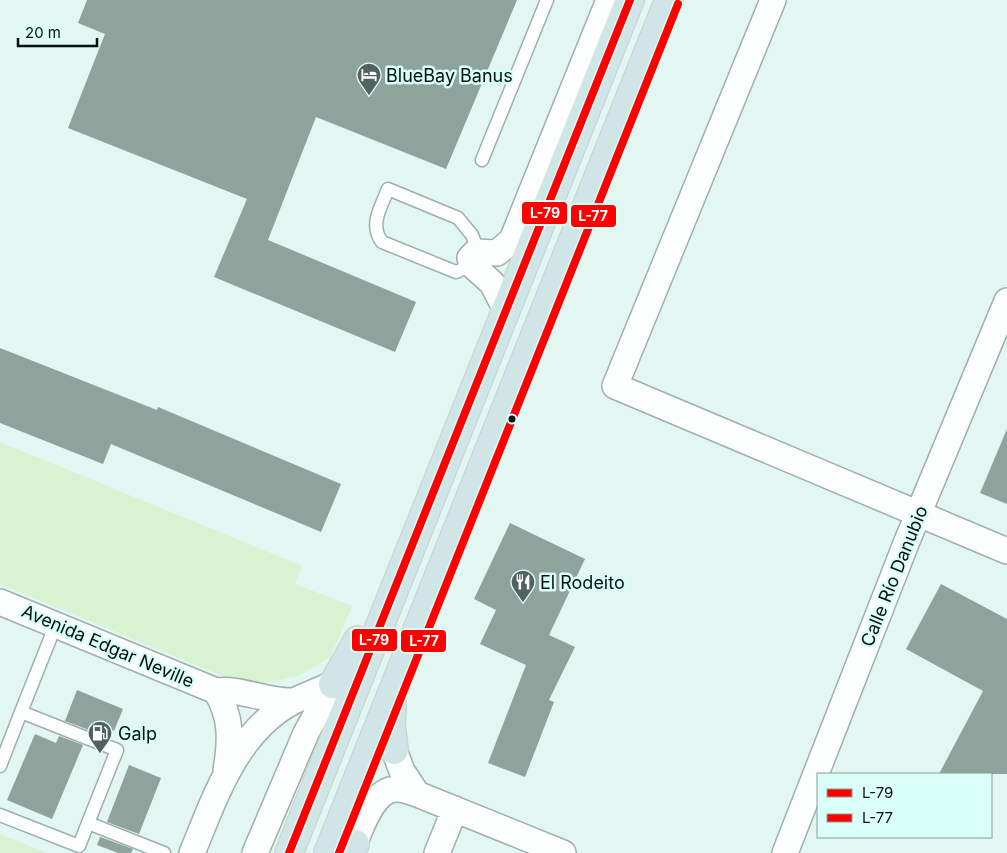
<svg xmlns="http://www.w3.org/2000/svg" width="1007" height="853" font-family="Inter,sans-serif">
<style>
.green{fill:#d7f3d1}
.building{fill:#8da39b}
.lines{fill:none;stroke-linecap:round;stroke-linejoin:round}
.service-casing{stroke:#a0afad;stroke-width:15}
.minor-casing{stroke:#a0afad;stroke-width:28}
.trunk-casing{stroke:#c8d1cf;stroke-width:30}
.service{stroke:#fbfefd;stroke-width:12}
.minor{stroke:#fbfefd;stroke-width:25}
.trunk{stroke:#d0e5e6;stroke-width:28}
.bus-1-casing{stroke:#dafef8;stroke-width:11}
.bus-2-casing{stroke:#dafef8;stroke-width:11}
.bus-1{stroke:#f00;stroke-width:8}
.bus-2{stroke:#f00;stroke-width:8}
.bus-dot{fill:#061210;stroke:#dafef8;stroke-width:2}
.labels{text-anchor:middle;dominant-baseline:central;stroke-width:5;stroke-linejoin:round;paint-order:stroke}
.poi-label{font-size:18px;fill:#061210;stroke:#dafef8;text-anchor:start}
.street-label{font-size:18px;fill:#061210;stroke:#dafef8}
.line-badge{stroke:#dafef8;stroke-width:2}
.badge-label{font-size:14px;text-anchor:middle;font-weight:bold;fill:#fff}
</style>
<rect width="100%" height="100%" fill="#e2f6f2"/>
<!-- green -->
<path class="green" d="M 0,442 L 302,566 L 295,584 L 352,606 L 331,656 L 299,676 L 263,683 L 227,678 L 0,584 Z
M 0,834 L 47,853 L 0,853 Z"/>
<!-- building -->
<path class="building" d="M 87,0 L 517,0 L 446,169 L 316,117 L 268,240 L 416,302 L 395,352 L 214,277 L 247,199 L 68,128 L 105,34 L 78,23 Z
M 0,348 L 157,410 L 158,407 L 341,484 L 321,532 L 111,444 L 103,464 L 0,423 Z
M 1007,429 L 1007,504 L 980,493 Z
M 510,523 L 585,559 L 549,635 L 575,647 L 549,700 L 554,702 L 525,777 L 488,763 L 526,665 L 480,644 L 496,610 L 474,599 Z
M 941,584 L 1007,619 L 1007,774 L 939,774 L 983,691 L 906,649 Z
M 77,690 L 123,709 L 114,731 L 92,723 L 89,730 L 65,721 Z
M 35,734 L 56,743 L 59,736 L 83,745 L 52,819 L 7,800 Z
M 129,765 L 161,778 L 139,834 L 107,822 Z
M 100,837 L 133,849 L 131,853 L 118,853 L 97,845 Z"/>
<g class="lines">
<defs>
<path id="service" d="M 482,160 L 547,0
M 472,265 L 456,272 L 382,242 C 369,225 381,207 388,189 L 458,218 L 472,235 L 478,251
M 56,624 L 21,712 L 117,750 L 88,823 L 164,853
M 0,766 L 21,712
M 0,815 L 79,846 L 88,823"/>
<path id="minor" d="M 773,0 L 615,386 L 1007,551
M 506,310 L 492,283 L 472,265 L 470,258 L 476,252 L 497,253 L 512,240 L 609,0
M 0,602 L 216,691 C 242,688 266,702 293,701
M 216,691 C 232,717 231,741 226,770
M 394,750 L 402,771 L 417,794
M 192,853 C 215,798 236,731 294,701 C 306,695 320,690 333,684
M 255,853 L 306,733 L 333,684
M 351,853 C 359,833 372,787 398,789 C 404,789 411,792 417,794 L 563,853
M 437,853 L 455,809
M 785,853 L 907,541 L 1007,301"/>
<path id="trunk" d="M 333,684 L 358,640
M 392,704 L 391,724 L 394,750
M 289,853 L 630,0
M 328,853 L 669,0
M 350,853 L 355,844"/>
</defs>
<!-- service casing -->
<use href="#service" class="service-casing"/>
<!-- minor casing -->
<use href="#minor" class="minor-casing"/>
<!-- trunk casing -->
<use href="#trunk" class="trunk-casing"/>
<!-- service -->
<use href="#service" class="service"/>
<!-- minor -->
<use href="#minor" class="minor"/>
<!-- trunk -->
<use href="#trunk" class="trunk"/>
<defs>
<path id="bus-1" d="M 289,853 L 630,0"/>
<path id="bus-2" d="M 339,853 L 678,4"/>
</defs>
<!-- bus-1 casing -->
<use href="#bus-1" class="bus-1-casing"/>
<!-- bus-2 casing -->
<use href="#bus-2" class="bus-2-casing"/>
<!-- bus-1 -->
<use href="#bus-1" class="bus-1"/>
<!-- bus-2 -->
<use href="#bus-2" class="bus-2"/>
</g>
<!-- icons -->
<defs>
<symbol id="hotel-pin" viewBox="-11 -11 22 30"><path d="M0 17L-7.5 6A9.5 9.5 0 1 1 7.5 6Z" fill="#53625f" stroke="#dafef8"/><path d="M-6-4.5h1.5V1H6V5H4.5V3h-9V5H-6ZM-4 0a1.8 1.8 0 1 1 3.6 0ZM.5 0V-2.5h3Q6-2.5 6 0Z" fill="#fff"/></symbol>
<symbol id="restaurant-pin" viewBox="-11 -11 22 30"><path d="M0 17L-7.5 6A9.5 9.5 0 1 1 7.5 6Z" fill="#53625f" stroke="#dafef8"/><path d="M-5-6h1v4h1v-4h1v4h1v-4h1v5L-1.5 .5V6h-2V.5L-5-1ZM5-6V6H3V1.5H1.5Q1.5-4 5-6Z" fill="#fff"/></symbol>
<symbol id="fuel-pin" viewBox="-11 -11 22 30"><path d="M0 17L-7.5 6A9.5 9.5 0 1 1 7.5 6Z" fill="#53625f" stroke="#dafef8"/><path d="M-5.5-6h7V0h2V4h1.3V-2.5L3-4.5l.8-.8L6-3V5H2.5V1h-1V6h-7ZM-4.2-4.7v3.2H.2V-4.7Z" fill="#fff"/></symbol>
</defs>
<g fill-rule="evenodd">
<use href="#hotel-pin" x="355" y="61" width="28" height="38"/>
<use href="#restaurant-pin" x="509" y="568" width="28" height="38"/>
<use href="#fuel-pin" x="86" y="719" width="28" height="38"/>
</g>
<!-- markers -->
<circle class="bus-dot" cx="512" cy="419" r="4.5"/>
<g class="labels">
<!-- poi labels -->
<g class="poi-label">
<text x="386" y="75">BlueBay Banus</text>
<text x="540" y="582">El Rodeito</text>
<text x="118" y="733">Galp</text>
</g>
<!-- street labels -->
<g class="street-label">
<text transform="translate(894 576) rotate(-68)">Calle Río Danubio</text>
<text transform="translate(108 646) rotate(23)">Avenida Edgar Neville</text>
</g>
</g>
<g class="line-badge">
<rect x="521" y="201" width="47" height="24" rx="5" fill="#f00"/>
<rect x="570" y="204" width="47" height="24" rx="5" fill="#f00"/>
<rect x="351" y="628" width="47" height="24" rx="5" fill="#f00"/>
<rect x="400" y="629" width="47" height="24" rx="5" fill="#f00"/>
</g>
<g class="badge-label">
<text x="545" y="218">L-79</text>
<text x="593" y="221">L-77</text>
<text x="374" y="645">L-79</text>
<text x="424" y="646">L-77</text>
</g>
<!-- legend -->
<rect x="817" y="773" width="175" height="65" fill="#dafef8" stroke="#85a09b"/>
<rect x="827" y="789" width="25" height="8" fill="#ff0000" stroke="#85a09b"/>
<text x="862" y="798" font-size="15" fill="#061210">L-79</text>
<rect x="827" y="814" width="25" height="8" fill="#ff0000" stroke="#85a09b"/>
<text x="862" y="823" font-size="15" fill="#061210">L-77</text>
<!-- scale -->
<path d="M18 38v8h79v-8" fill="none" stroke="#061210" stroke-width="2.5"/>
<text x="25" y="38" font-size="15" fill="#061210" stroke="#dafef8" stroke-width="4" paint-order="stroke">20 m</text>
</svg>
